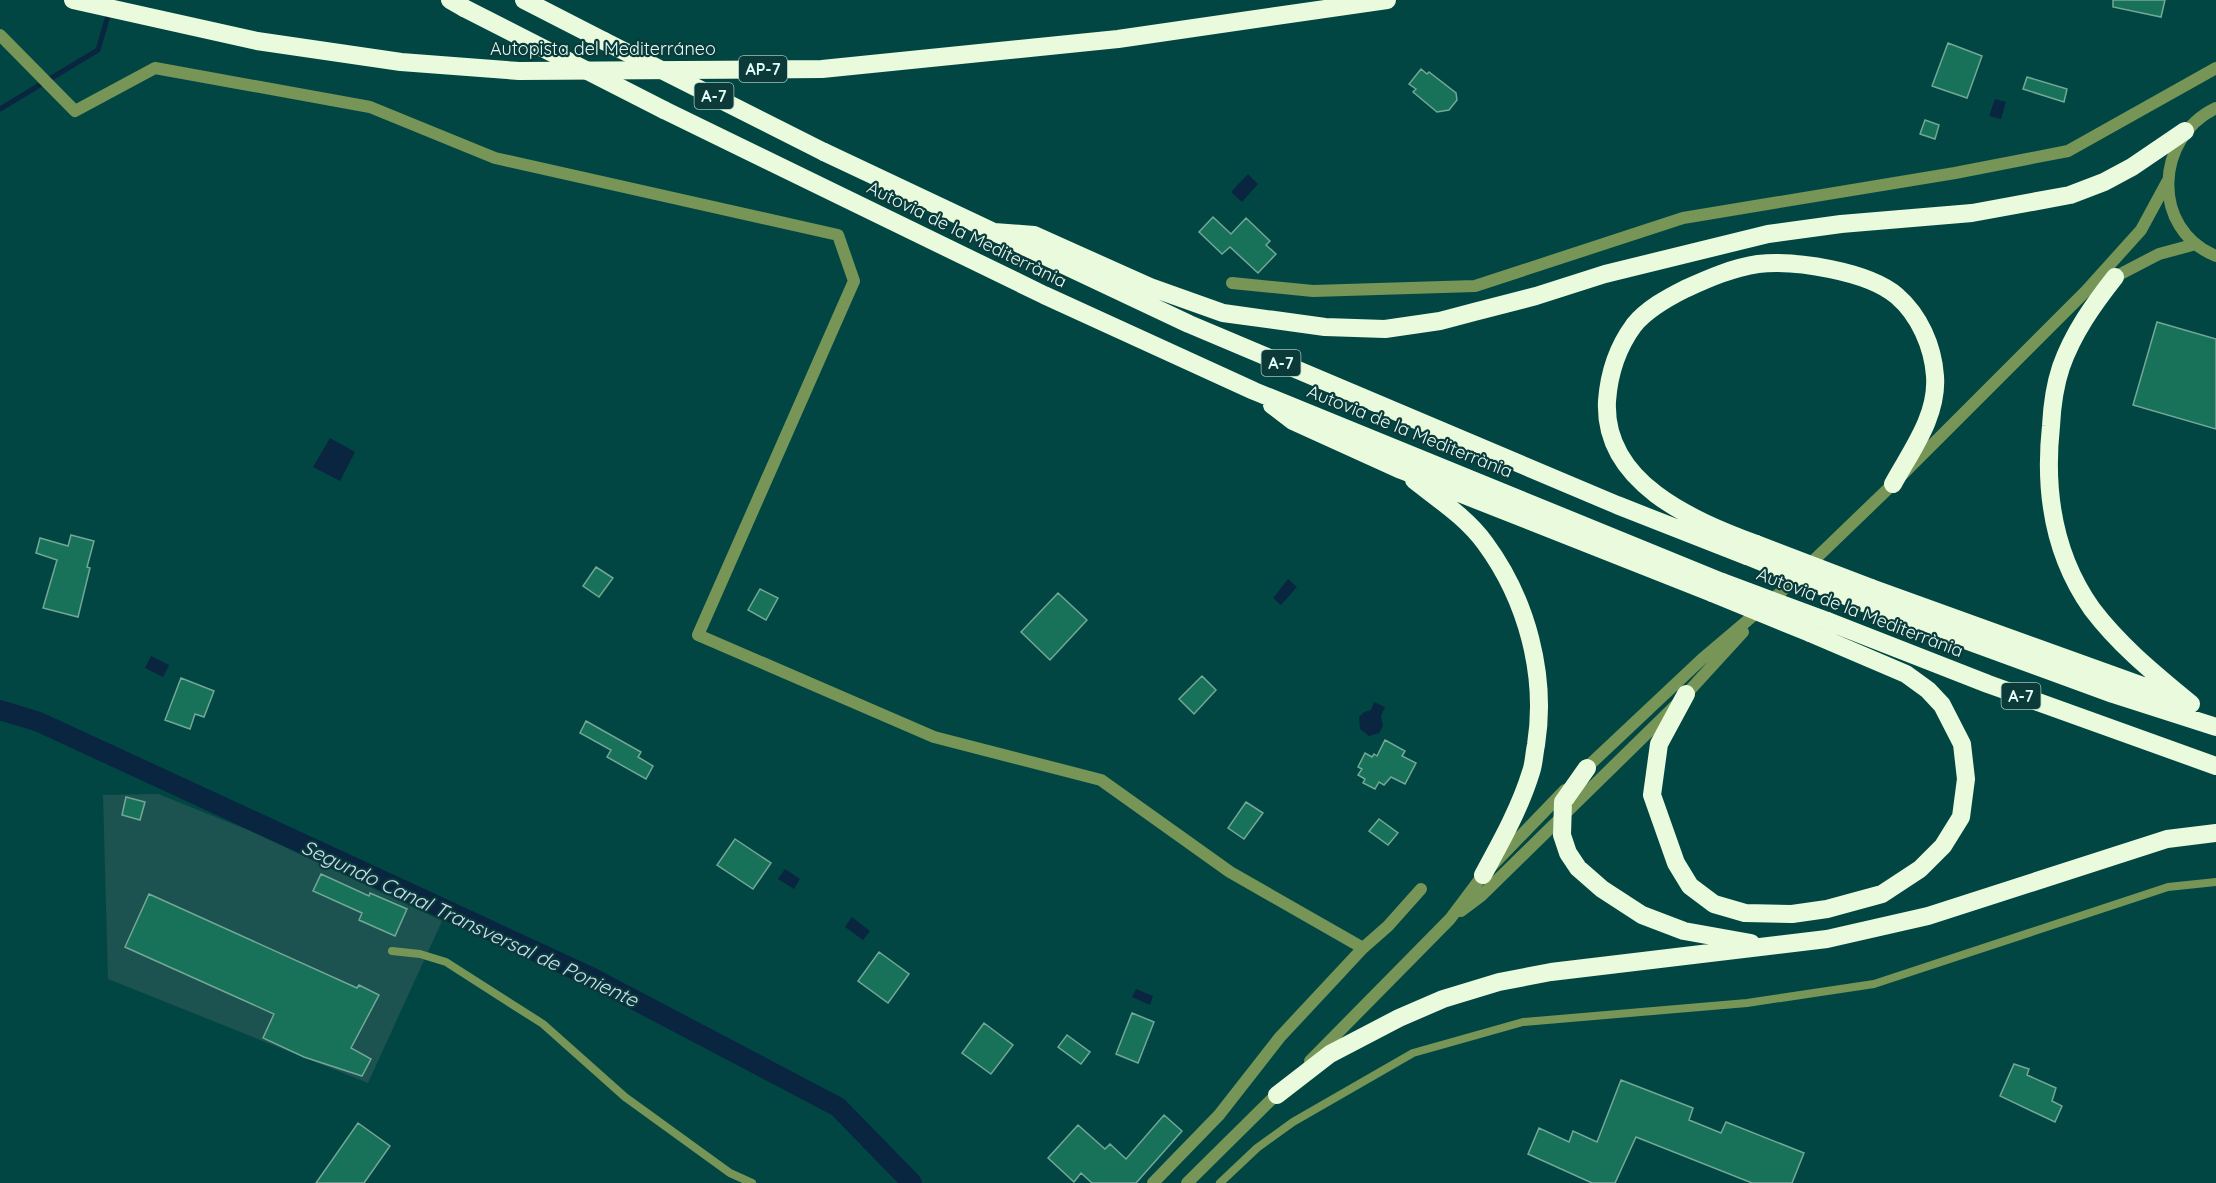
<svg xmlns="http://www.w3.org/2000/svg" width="2216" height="1183" font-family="Quicksand,sans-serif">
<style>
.built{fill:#1c5350}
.water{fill:#09253f}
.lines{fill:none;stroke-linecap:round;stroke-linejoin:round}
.stream{stroke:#09253f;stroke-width:5}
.canal{stroke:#09253f;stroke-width:20}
.building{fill:#18725a;stroke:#74a795;stroke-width:1.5}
.service{stroke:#769557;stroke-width:8}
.minor{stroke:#769557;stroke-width:12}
.tertiary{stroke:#769557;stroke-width:12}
.motorway{stroke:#eafadc;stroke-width:18}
.motorway-bridge{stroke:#eafadc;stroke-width:18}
.labels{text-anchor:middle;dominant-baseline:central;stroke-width:4.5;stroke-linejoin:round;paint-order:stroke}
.shield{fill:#0b3a38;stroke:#9fc2bf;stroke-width:1.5}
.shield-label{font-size:16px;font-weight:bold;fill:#dffcf9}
.street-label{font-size:18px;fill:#dffcf9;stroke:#0b3a38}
.water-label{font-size:20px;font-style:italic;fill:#cce0f5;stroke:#0b3a38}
</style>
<rect width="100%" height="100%" fill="#024644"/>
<!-- built -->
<path class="built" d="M 158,794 L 248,830 L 442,921 L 368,1083 L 108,979 L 103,795 Z"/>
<!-- water -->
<path class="water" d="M 1995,99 L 2006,102 L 2001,119 L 1989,116 Z
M 1248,174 L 1258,184 L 1242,202 L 1231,192 Z
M 330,438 L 355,452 L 340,481 L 313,467 Z
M 1288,579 L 1297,587 L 1281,605 L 1273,598 Z
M 151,656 L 169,665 L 163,677 L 145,668 Z
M 1374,702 L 1385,707 L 1381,716 L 1383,726 L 1379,733 L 1369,736 L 1360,729 L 1359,717 L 1364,712 L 1371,710 Z
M 785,869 L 800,879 L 794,889 L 778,879 Z
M 852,917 L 870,931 L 863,940 L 845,927 Z
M 1136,989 L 1153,996 L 1150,1005 L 1132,997 Z"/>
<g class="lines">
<!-- stream -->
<path class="stream" d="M 0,109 L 98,50 L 109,12"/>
<!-- canal -->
<path class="canal" d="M 0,710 L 39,722 L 591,977 L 838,1107 L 912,1183"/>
</g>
<!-- building -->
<path class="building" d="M 2113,0 L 2165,0 L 2161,17 L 2113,7 Z
M 1948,43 L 1982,56 L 1967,98 L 1932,86 Z
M 1421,69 L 1427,74 L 1429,72 L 1456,93 L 1457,100 L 1449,110 L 1437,112 L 1413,92 L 1416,89 L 1409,84 Z
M 2027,77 L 2067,89 L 2064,102 L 2023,89 Z
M 1925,120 L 1939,125 L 1935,139 L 1920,134 Z
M 1213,217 L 1231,234 L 1246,218 L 1270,241 L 1266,245 L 1276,254 L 1258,273 L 1230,247 L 1222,254 L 1199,232 Z
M 2157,322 L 2216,339 L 2216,429 L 2133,405 Z
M 71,535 L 94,541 L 87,567 L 90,568 L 78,617 L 43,608 L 57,560 L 36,553 L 40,538 L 68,546 Z
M 596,567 L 613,578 L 599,597 L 583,586 Z
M 760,589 L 778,598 L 766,620 L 748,610 Z
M 1058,593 L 1087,620 L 1050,660 L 1021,632 Z
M 1202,676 L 1216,690 L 1194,714 L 1179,699 Z
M 181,678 L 214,691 L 204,717 L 195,714 L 190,729 L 165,720 Z
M 586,721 L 641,752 L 638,757 L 653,766 L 646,779 L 607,757 L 611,750 L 580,733 Z
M 1385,740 L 1405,751 L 1402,756 L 1416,763 L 1405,784 L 1391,777 L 1384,785 L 1379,782 L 1375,789 L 1363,783 L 1365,779 L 1358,775 L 1362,769 L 1358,767 L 1365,753 L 1372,757 L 1374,754 L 1377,756 Z
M 126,797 L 145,802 L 140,820 L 122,815 Z
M 1246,802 L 1263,813 L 1244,839 L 1228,828 Z
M 1379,819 L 1398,833 L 1388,845 L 1369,831 Z
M 735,839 L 771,863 L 753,889 L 717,865 Z
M 321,874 L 369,896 L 370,893 L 407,909 L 395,936 L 359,920 L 362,913 L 313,891 Z
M 149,894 L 357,988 L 359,985 L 379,995 L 351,1048 L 371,1059 L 362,1076 L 304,1057 L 263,1038 L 274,1014 L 125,947 Z
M 879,952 L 909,974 L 888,1003 L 858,981 Z
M 1132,1013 L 1154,1022 L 1138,1063 L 1116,1054 Z
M 984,1023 L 1013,1045 L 991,1074 L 962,1053 Z
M 1067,1035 L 1090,1052 L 1081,1064 L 1058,1047 Z
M 2014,1064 L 2029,1069 L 2027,1075 L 2056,1088 L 2052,1101 L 2062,1106 L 2055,1122 L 2000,1096 Z
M 1621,1080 L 1693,1108 L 1689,1120 L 1721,1133 L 1726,1122 L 1804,1153 L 1792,1183 L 1752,1183 L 1636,1137 L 1615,1183 L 1592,1183 L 1528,1154 L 1539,1128 L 1569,1142 L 1573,1131 L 1597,1142 Z
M 1164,1115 L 1182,1131 L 1136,1183 L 1092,1183 L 1081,1173 L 1074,1182 L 1048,1158 L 1078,1125 L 1105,1149 L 1110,1144 L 1126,1159 Z
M 358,1123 L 390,1146 L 364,1183 L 316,1183 Z"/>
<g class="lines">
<!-- service -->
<path class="service" d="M 392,951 L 420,954 L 446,962 L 543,1024 L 625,1097 L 730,1173 L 752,1183
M 1220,1183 L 1257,1148 L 1293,1122 L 1413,1053 L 1523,1022 L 1747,1003 L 1874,984 L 2168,887 L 2216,882"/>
<!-- minor -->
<path class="minor" d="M 0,35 L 75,111 L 155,68 L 370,107 L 495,158 L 838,235 L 854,281 L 698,635 L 934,737 L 1101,780 L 1230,872 L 1363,948 L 1388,926 L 1421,889
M 1232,283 L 1313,291 L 1475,286 L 1683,218 L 1955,173 L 2068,151 L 2216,68
M 1153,1183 L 1219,1115 L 1280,1037 L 1363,948"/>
<!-- tertiary -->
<path class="tertiary" d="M 2216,108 C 2155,137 2150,229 2216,256
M 2109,280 L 2159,254 L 2196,244
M 1583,771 L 1702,659 L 1781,592 L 1893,484 L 2086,291 L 2141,230 L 2167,182
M 1461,911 L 1481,896 L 1679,702 L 1743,632
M 1310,1061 L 1450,919 L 1483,875 L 1565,790
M 1187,1183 L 1280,1091"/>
<!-- motorway -->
<path class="motorway" d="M 73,0 L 257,41 L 401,62 L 519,71 L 822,69 L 1118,39 L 1387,0
M 450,0 L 464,8
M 524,0 L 604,41
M 664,110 L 1044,295 L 1254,391 L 1722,582
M 824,152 L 1189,324 L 1617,505 L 1747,556
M 994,232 L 1034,235 L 1150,287 L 1223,313 L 1325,327 L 1385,329 L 1440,321 L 1474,312 L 1536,296 L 1605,274 L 1768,234 L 1841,224 L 1972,213 L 2070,195 L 2104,182 L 2132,167 L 2185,131
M 2115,277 C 2093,305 2073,333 2061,367 C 2055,385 2052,406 2051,426 C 2044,491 2053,554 2092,609 C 2120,646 2155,674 2191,704
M 1272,405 L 1293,421 L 1401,470 L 1712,593
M 1414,480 C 1439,500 1466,517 1485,543 C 1527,600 1547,675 1536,745 C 1534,754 1534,764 1531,772 C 1520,808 1501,842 1483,875
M 1756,544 C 1692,520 1603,483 1607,401 C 1609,373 1617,348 1634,325 C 1647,309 1667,298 1685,289 C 1709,278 1732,268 1758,264 C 1795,260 1868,271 1897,296 C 1919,315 1933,346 1935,376 C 1938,416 1911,451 1893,484
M 1871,588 L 2179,699
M 1853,599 L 2113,694 L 2216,727
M 1827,621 L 1988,684 L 2216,766
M 1686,694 L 1659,744 L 1652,795 L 1676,863 L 1690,886 L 1714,904 L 1745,913 L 1792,914 L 1827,909 L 1882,894 L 1920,869 L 1943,846 L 1961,817 L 1966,779 L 1962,744 L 1942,705 L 1928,690 L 1906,674 L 1810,633
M 1587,768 L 1563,802 L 1562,835 L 1568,853 L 1578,868 L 1602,889 L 1642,915 L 1684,931 L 1751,943
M 1277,1095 L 1330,1054 L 1399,1018 L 1443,999 L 1499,982 L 1551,972 L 1827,939 L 1928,916 L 2167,839 L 2216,833"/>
<!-- motorway-bridge -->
<path class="motorway-bridge" d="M 464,8 L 664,110
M 604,41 L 824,152
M 1756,544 L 1871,588
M 1747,556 L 1853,599
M 1722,582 L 1827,621
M 1712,593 L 1810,633"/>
</g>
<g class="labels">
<!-- shield labels -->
<g class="shield">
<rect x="739" y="56" width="48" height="26" rx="4.5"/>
<rect x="694.5" y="83" width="39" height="26" rx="4.5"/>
<rect x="1261.5" y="350" width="39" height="26" rx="4.5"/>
<rect x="2001.5" y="683" width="39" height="26" rx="4.5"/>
</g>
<g class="shield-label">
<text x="763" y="69">AP-7</text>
<text x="714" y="96">A-7</text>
<text x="1281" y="363">A-7</text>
<text x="2021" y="696">A-7</text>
</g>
<!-- street labels -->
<g class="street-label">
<text x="603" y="48">Autopista del Mediterráneo</text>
<text transform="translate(967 234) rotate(26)">Autovia de la Mediterrània</text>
<text transform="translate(1410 431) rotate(22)">Autovia de la Mediterrània</text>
<text transform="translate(1860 612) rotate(21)">Autovia de la Mediterrània</text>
</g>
<!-- water labels -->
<g class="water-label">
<text transform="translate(470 923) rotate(25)">Segundo Canal Transversal de Poniente</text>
</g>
</g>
</svg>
